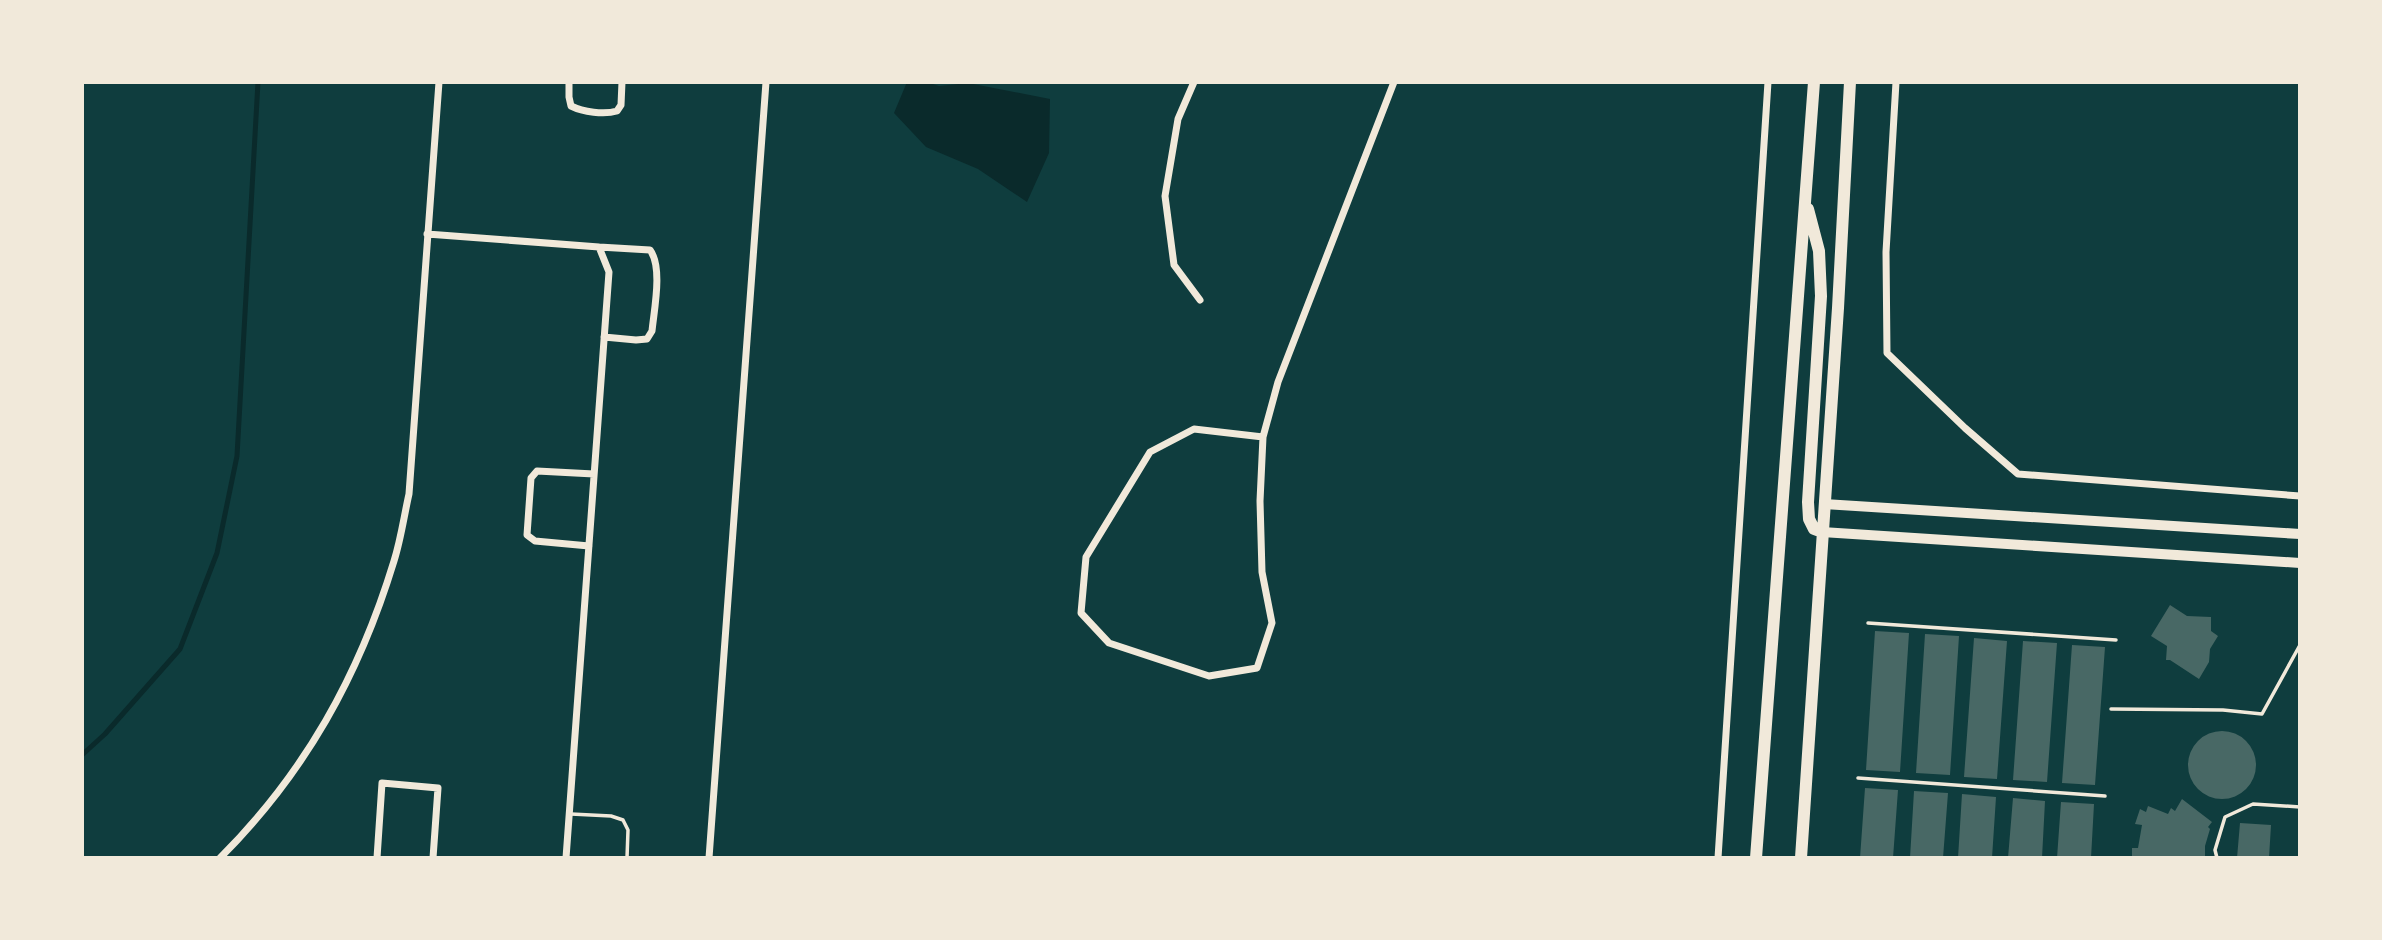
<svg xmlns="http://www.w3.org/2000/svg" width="2382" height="940" font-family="'Varela Round',sans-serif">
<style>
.water{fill:#0a2a2b}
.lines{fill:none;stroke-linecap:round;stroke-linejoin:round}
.stream{stroke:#0a2a2b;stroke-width:5}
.building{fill:#486865}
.path{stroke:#f1e9da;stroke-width:3.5}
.service{stroke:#f1e9da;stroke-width:3.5}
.minor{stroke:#f1e9da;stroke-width:7}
.tertiary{stroke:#f1e9da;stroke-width:10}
.primary{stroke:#f1e9da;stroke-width:12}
</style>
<rect width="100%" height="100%" fill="#0f3d3e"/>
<!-- water -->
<path class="water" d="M 907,82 L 927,82 L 939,86 L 968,83 L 1050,99 L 1049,153 L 1027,202 L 978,169 L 926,147 L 894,113 Z"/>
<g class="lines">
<!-- stream -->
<path class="stream" d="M 82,755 L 105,734 L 180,649 L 217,553 L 237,456 L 258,82"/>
</g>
<!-- building -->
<path class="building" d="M 2170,605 L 2187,616 L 2211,617 L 2211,631 L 2218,636 L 2210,649 L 2209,662 L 2199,679 L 2170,660 L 2166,660 L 2167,646 L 2151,636 Z
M 1875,631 L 1909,633 L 1900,772 L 1866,770 Z
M 1925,634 L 1959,636 L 1950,775 L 1916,773 Z
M 1974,638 L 2007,641 L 1997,779 L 1964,777 Z
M 2023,641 L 2057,643 L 2047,782 L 2013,780 Z
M 2072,645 L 2105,647 L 2095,785 L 2062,783 Z
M2188 765a34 34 0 1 1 68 0a34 34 0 1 1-68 0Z
M 1865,788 L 1898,790 L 1893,858 L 1860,858 Z
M 1914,791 L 1948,793 L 1943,858 L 1910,858 Z
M 1962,794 L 1996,797 L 1992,858 L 1958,858 Z
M 2013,798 L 2045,801 L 2042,858 L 2008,858 Z
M 2182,799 L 2212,822 L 2208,827 L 2210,829 L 2205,846 L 2205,858 L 2132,858 L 2132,848 L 2138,848 L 2142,825 L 2135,824 L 2140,809 L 2146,812 L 2148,806 L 2168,814 L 2171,808 L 2175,811 Z
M 2061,802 L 2094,804 L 2091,858 L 2057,858 Z
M 2240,823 L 2271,825 L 2269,858 L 2237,858 Z"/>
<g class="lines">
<!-- path -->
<path class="path" d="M 2217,858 L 2215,850 L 2225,817 L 2253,804 L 2300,807"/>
<!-- service -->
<path class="service" d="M 1868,623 L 2116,640
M 2111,709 L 2223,710 L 2262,714 L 2300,645
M 1858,778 L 2105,796
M 571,814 L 611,816 L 623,820 L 628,830 L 627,858"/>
<!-- minor -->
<path class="minor" d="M 569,82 L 569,97 L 571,106 C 583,112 604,115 617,111 L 621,105 L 622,82
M 1194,82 L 1178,119 L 1165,196 L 1174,265 L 1200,300
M 1896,82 L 1886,252 L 1887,353 L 1965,428 L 2018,474 L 2300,496
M 427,234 L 599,247 L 609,272 L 566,858
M 599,247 L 650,250 C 663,267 654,310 652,331 L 647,339 L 636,340 L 604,337
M 1194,429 L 1263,437 L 1260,501 L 1262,572 L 1272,623 L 1257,668 L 1209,676 L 1109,643 L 1081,613 L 1086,557 L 1150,452 Z
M 1263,437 L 1278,382 L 1394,82
M 589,546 L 535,541 L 527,535 L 531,478 L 537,471 L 594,474
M 220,858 C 305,773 359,676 394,561 C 401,539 404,516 409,494 L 439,82
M 377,858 L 382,783 L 438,788 L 433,858
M 709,858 L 766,82
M 1718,858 L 1768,82"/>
<!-- tertiary -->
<path class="tertiary" d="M 1824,504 L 2300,534
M 1822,532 L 2300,563"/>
<!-- primary -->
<path class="primary" d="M 1808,209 L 1819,251 L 1821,296 L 1808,502 L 1809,519 L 1814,529 L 1822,532
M 1756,858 L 1814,82
M 1801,858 L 1838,308 L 1850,82"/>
</g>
<!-- border -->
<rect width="2382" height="940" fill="none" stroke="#f1e9da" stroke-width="168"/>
</svg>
